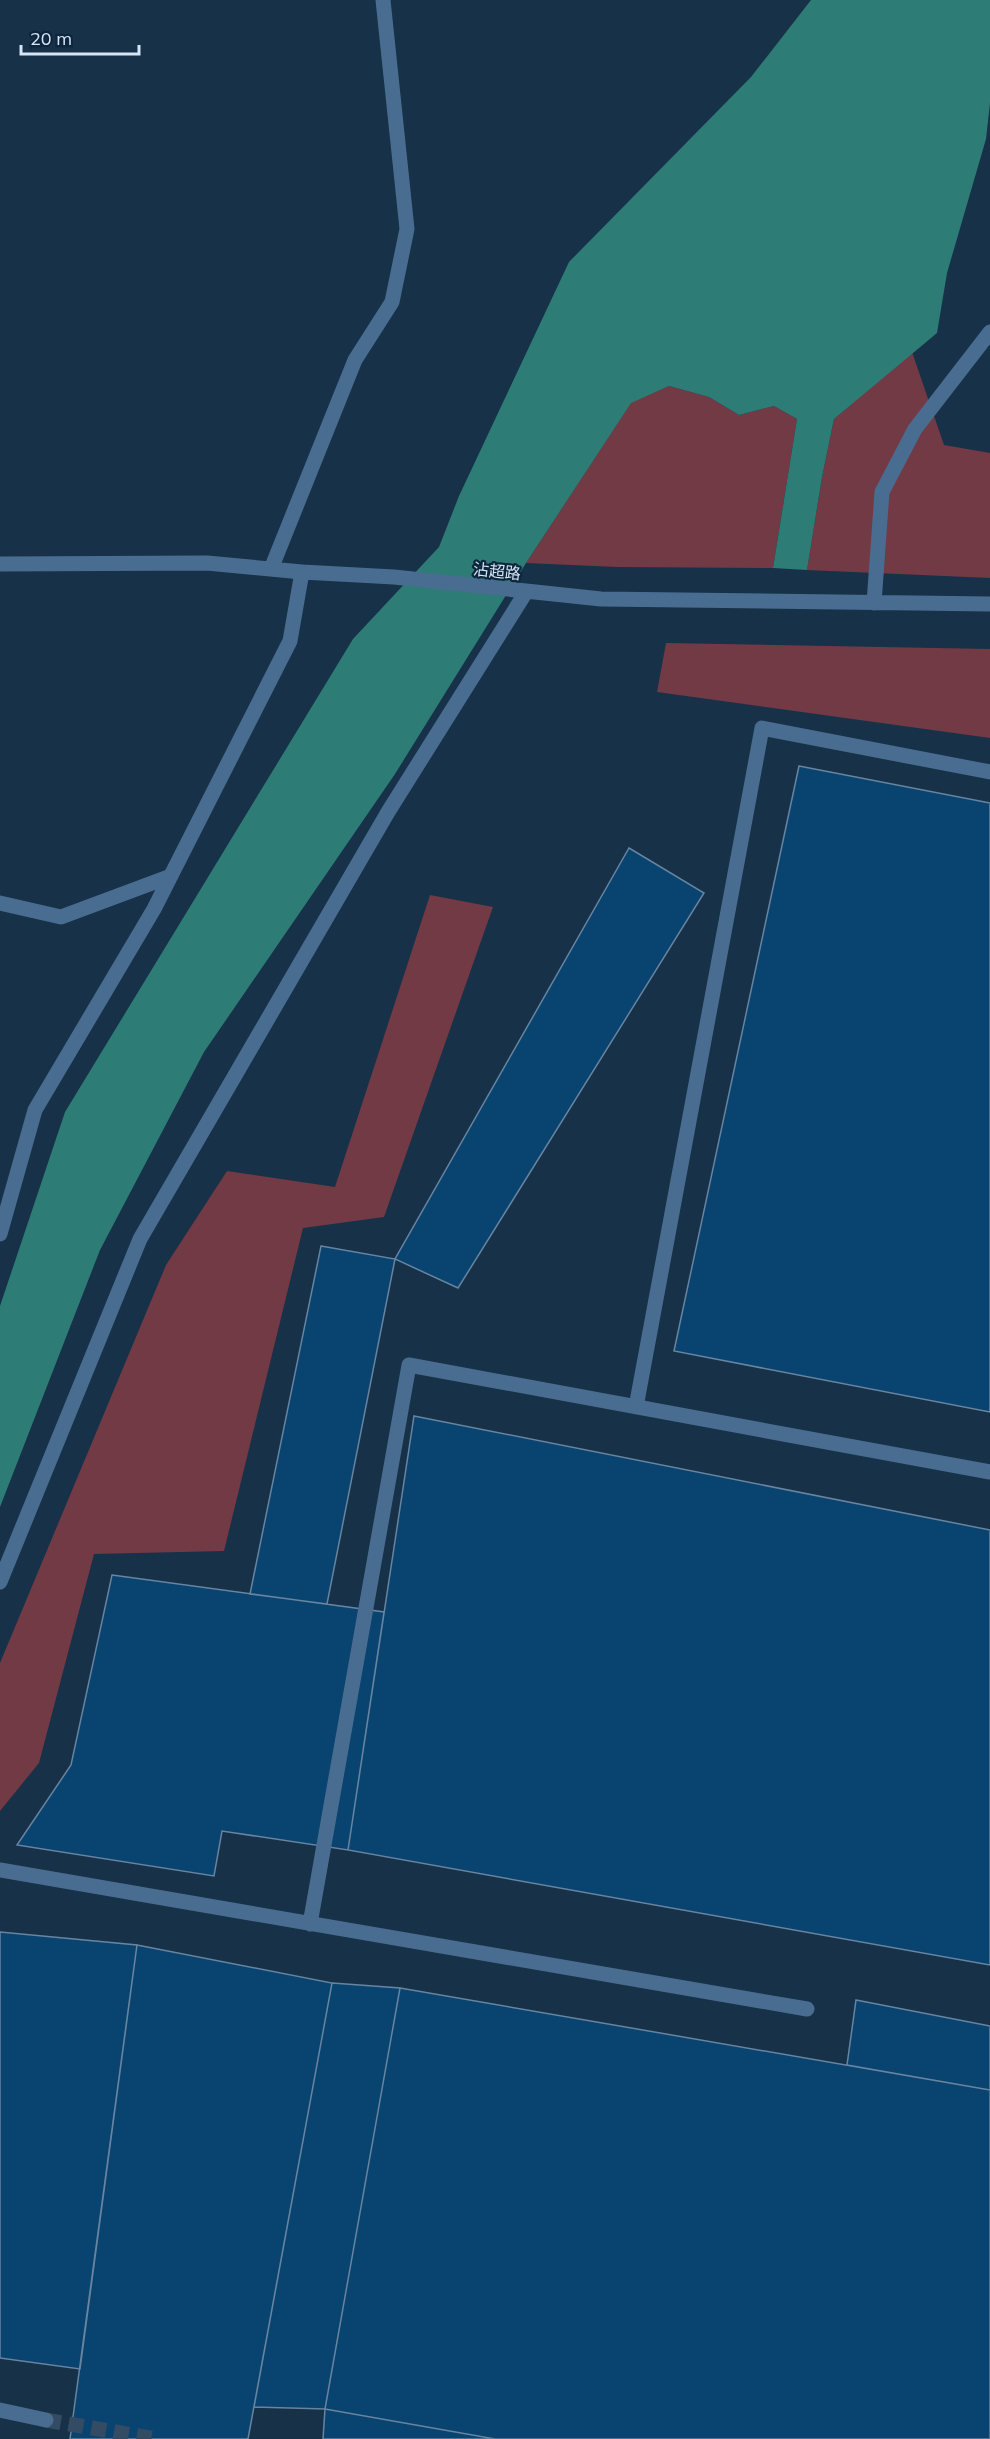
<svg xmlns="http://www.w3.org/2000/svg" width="990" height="2439" font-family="Mulish,'Noto Sans SC',sans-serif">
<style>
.green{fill:#713a45}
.water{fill:#2e7c76}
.building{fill:#094370;stroke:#6784a0;stroke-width:1.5}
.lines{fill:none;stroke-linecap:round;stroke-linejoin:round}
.minor-tunnel{stroke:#344c63;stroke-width:15;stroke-dasharray:15 8;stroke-linecap:butt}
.minor{stroke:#496d90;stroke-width:15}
.labels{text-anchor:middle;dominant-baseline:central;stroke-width:4.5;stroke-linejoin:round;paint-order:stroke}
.street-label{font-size:16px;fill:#d6e6f5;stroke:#0d263e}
</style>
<rect width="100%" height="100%" fill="#173149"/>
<!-- green -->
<path class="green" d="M 912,352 L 944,445 L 990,453 L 990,578 L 807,570 L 822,477 L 834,419 Z
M 669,386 L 709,397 L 739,415 L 774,406 L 797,419 L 773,568 L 617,567 L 526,563 L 631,402 Z
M 666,643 L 990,649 L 990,738 L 657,692 Z
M 430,895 L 493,907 L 384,1217 L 303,1228 L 224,1551 L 94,1554 L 39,1763 L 0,1811 L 0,1663 L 166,1265 L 227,1171 L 335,1187 Z"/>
<!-- water -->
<path class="water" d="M 811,0 L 990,0 L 990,103 L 986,139 L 947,273 L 937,333 L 834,419 L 822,477 L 807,570 L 773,568 L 797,419 L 774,406 L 739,415 L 709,397 L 669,386 L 631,403 L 526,563 L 395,774 L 204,1052 L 100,1250 L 0,1507 L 0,1306 L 65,1112 L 353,639 L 439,547 L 459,496 L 569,262 L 751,77 Z"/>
<!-- building -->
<path class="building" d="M 799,766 L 990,803 L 990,1412 L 674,1351 Z
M 629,848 L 704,893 L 458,1288 L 395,1259 Z
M 321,1246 L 395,1259 L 327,1604 L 250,1594 Z
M 414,1416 L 990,1530 L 990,1965 L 348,1850 Z
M 112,1575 L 384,1612 L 348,1850 L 222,1831 L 214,1876 L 17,1845 L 71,1765 Z
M 0,1932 L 137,1945 L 80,2369 L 0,2358 Z
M 137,1945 L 332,1983 L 248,2439 L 70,2439 Z
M 332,1983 L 400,1988 L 325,2409 L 254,2407 Z
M 400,1988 L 990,2090 L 990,2439 L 495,2439 L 325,2409 Z
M 856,2000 L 990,2026 L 990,2090 L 847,2065 Z
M 325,2409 L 495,2439 L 323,2439 Z"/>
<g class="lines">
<!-- minor-tunnel -->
<path class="minor-tunnel" d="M 46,2420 L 156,2439"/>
<!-- minor -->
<path class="minor" d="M 0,564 L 207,563 L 302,572 L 394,577 L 601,599 L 990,604
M 271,569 L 355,360 L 392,302 L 407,229 L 383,0
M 874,603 L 882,492 L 915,429 L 990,332
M 0,903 L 61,917 L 171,876
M 0,1234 L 35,1110 L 154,909 L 290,641 L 302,572
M 636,1407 L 762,728 L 990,772
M 0,1582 L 140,1239 L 388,812 L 526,592
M 0,1870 L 807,2009
M 310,1924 L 409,1365 L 990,1472
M 0,2410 L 46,2420"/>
</g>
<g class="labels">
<!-- street labels -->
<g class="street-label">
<text transform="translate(497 571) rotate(6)">沾超路</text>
</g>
</g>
<!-- scale -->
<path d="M21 45v9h118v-9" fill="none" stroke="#d6e6f5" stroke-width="3"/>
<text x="30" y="45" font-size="18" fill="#d6e6f5" stroke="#0d263e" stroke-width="4.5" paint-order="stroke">20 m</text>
</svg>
